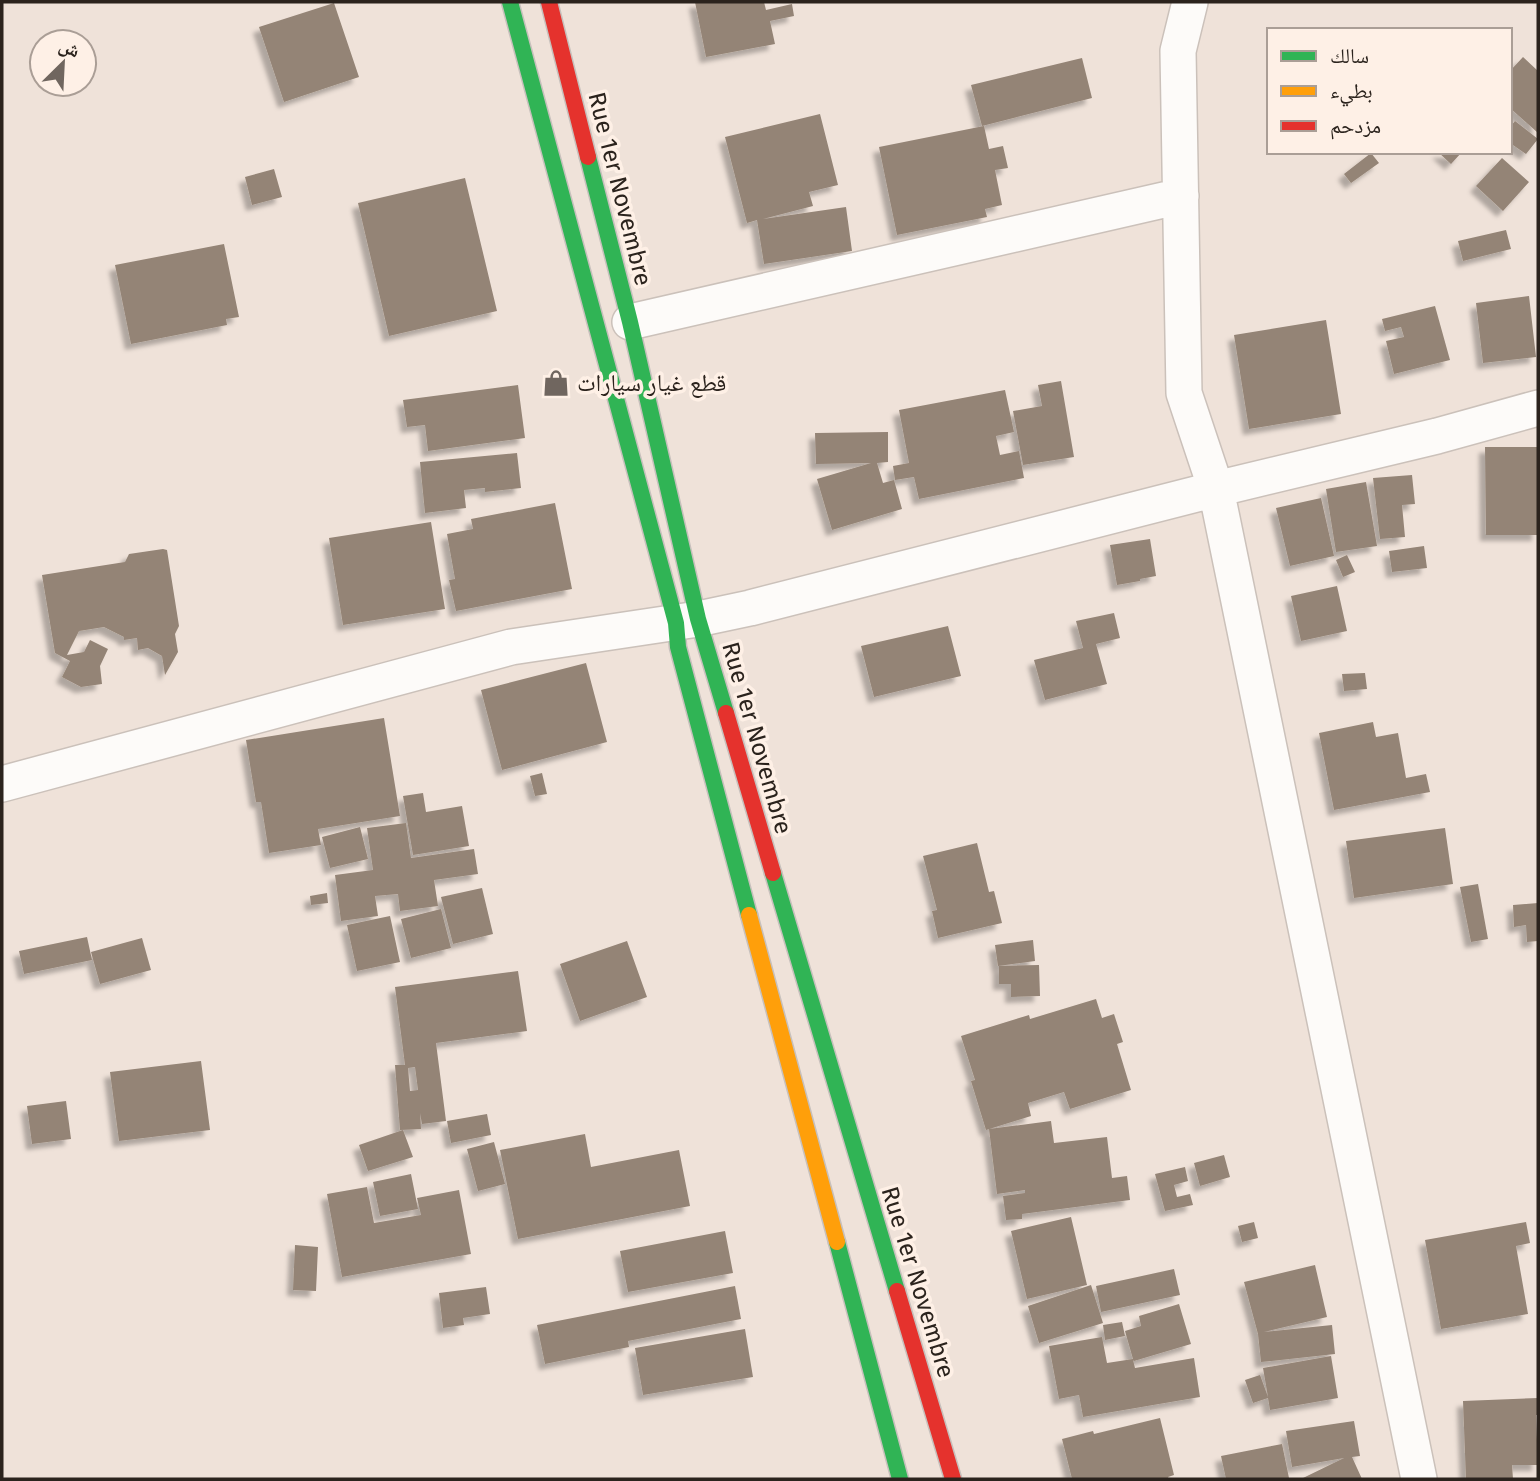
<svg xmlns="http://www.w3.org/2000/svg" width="1540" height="1481" font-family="'Fira Sans','Noto Naskh Arabic',sans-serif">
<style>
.building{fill:#948476;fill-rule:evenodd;filter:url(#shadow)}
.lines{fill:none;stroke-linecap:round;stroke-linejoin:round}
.street-casing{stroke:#cbc1ba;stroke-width:38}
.fast-casing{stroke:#c7c0bc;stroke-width:19}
.slow-casing{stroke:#c7c0bc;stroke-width:19}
.jam-casing{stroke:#c7c0bc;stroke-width:19}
.street{stroke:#fdfbf9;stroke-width:35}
.fast{stroke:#30b455;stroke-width:16}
.slow{stroke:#ff9f0a;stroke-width:16}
.jam{stroke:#e5322d;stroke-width:16}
.labels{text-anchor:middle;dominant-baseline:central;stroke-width:7;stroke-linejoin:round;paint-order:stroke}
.street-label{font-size:24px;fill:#2b231d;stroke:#fef0e6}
.poi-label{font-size:24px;fill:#2b231d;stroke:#fef0e6;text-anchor:start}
</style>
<defs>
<filter id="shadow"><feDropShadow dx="-6" dy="6" stdDeviation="2" flood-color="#0004"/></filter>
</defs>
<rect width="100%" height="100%" fill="#efe2d9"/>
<!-- building -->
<path class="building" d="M 695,2 L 764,2 L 766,10 L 792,4 L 794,16 L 770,21 L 775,44 L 706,57 Z
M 334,3 L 359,77 L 284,102 L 259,27 Z
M 1523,57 L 1538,71 L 1538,133 L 1510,108 L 1510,71 Z
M 1082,58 L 1092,98 L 982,126 L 971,85 Z
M 820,114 L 838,185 L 809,192 L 813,206 L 763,219 L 846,207 L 852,251 L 764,264 L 757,220 L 747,223 L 725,137 Z
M 1515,121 L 1538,139 L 1526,154 L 1510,143 L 1510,127 Z
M 984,126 L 989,149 L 1003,146 L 1008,168 L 995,170 L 1002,205 L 985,209 L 987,217 L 897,235 L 879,147 Z
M 1438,152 L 1462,152 L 1451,164 Z
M 1371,153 L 1379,163 L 1351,183 L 1344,174 Z
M 1502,158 L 1529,182 L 1503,211 L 1476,186 Z
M 274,169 L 282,197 L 252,205 L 245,177 Z
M 465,178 L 497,311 L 389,336 L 358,203 Z
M 1506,230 L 1511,249 L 1463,261 L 1458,241 Z
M 224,244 L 239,317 L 226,319 L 227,325 L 131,344 L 115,265 Z
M 1529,296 L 1536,357 L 1483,363 L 1476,303 Z
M 1435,306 L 1450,360 L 1394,374 L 1386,341 L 1404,337 L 1401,327 L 1385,331 L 1382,319 Z
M 1326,320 L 1341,414 L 1249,429 L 1234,335 Z
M 1061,381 L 1074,457 L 1023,465 L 1013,411 L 1042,406 L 1038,385 Z
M 518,385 L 525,438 L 428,451 L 425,425 L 407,427 L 403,400 Z
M 1005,390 L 1014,432 L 996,436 L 1000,455 L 1019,451 L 1024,478 L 919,499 L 914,477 L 895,480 L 893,466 L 909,463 L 899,410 Z
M 888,432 L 888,462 L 877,463 L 883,483 L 894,480 L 902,509 L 832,530 L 817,479 L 871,463 L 816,464 L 815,433 Z
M 1485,447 L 1538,447 L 1538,535 L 1486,535 Z
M 517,453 L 521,488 L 485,492 L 485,488 L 464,490 L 466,508 L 425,513 L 420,462 Z
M 1412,475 L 1415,504 L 1402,505 L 1405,537 L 1380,539 L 1373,478 Z
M 1366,482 L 1377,546 L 1336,552 L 1326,489 Z
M 1321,498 L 1334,556 L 1290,566 L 1276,508 Z
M 555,503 L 572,589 L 456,611 L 449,580 L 455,579 L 447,534 L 473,529 L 471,519 Z
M 431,522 L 445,609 L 343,625 L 329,538 Z
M 1150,539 L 1156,576 L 1140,579 L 1140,581 L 1117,585 L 1110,545 Z
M 1424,546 L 1427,568 L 1392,572 L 1389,551 Z
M 163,549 L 167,550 L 179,626 L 175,634 L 178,652 L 165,675 L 162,656 L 148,648 L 138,650 L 137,638 L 124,640 L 124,637 L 104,627 L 79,631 L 67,655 L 84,652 L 90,640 L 108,649 L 100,666 L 102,684 L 81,687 L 62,677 L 70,661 L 55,653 L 42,575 L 125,562 L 129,554 Z
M 1347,555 L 1355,572 L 1343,577 L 1336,560 Z
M 1337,586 L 1347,631 L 1301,641 L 1291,596 Z
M 1114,613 L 1120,638 L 1096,644 L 1107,684 L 1045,700 L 1034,660 L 1083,648 L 1076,621 Z
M 948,626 L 961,676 L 874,697 L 861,646 Z
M 586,663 L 607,742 L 502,770 L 481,690 Z
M 1365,673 L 1367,689 L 1344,691 L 1342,674 Z
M 384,718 L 400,816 L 318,829 L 321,845 L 269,853 L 261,802 L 256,802 L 246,740 Z
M 1373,722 L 1376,737 L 1398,733 L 1406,778 L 1426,774 L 1430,792 L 1334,810 L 1319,733 Z
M 542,773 L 547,794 L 535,796 L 530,776 Z
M 423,793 L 426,812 L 462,806 L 469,846 L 413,855 L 403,796 Z
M 406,823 L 411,858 L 474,849 L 478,874 L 434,880 L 438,906 L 400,911 L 398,894 L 375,896 L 378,916 L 341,921 L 335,875 L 373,870 L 367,828 Z
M 360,827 L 368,859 L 330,868 L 322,837 Z
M 1445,828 L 1453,884 L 1354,898 L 1346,841 Z
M 977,843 L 989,892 L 994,891 L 1002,923 L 938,938 L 932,911 L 937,910 L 923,856 Z
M 1478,884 L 1488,939 L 1471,942 L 1460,887 Z
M 482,888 L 493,934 L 453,944 L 441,897 Z
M 327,893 L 328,903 L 311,905 L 310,896 Z
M 1538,903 L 1538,941 L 1527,942 L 1526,925 L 1514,927 L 1513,905 Z
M 441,909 L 451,948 L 411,958 L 401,919 Z
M 390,916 L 400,962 L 357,971 L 347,925 Z
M 87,937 L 92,960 L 24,974 L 19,951 Z
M 142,938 L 151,970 L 100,984 L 91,952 Z
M 1033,940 L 1035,961 L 998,966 L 995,945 Z
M 627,941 L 647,997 L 580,1021 L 560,964 Z
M 1039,965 L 1040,996 L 1011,997 L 1011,984 L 999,984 L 999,966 Z
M 518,971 L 527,1031 L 436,1043 L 446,1121 L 422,1124 L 420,1113 L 421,1129 L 400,1130 L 395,1065 L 405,1065 L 395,987 ZM 415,1067 L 418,1090 L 410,1091 L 408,1068 Z
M 1096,999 L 1102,1018 L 1114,1014 L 1123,1042 L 1117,1044 L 1131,1090 L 1070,1109 L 1064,1092 L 1028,1103 L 1031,1116 L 986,1130 L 971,1081 L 975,1080 L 961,1036 L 1029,1015 L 1030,1019 Z
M 201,1061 L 210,1130 L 119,1141 L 110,1072 Z
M 66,1101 L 71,1139 L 32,1144 L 27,1106 Z
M 487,1114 L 491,1135 L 451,1143 L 447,1121 Z
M 1051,1121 L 1054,1143 L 1107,1137 L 1112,1178 L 1127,1176 L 1130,1200 L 1022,1214 L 1022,1219 L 1006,1220 L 1003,1196 L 1025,1193 L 1025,1190 L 997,1194 L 989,1129 Z
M 403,1130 L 413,1157 L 368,1171 L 359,1145 Z
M 585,1134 L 591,1167 L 679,1150 L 690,1206 L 518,1239 L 500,1150 Z
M 494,1142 L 505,1184 L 478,1191 L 467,1149 Z
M 1224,1155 L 1230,1177 L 1200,1186 L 1194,1163 Z
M 1185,1167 L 1188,1181 L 1174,1185 L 1177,1197 L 1190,1194 L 1193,1205 L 1165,1211 L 1155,1174 Z
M 411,1174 L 418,1209 L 380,1216 L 373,1182 Z
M 367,1187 L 374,1223 L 421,1215 L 417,1198 L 459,1190 L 471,1254 L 342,1277 L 327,1194 Z
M 1071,1217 L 1087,1285 L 1027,1299 L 1011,1231 Z
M 1254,1222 L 1258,1238 L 1242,1242 L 1238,1226 Z
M 1526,1222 L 1530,1243 L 1516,1246 L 1528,1314 L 1441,1329 L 1425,1240 Z
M 725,1231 L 733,1273 L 628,1292 L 620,1251 Z
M 295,1245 L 318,1247 L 316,1291 L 293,1290 Z
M 1315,1265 L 1327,1317 L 1264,1332 L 1332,1325 L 1335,1354 L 1261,1362 L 1258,1334 L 1244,1282 Z
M 1174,1269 L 1180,1295 L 1101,1312 L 1096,1286 Z
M 1091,1285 L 1103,1323 L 1039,1343 L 1028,1306 Z
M 735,1286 L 741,1319 L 628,1341 L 629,1347 L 545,1364 L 537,1325 Z
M 486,1287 L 490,1314 L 463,1318 L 464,1325 L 443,1328 L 439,1293 Z
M 1179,1304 L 1191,1344 L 1134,1361 L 1133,1360 L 1135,1368 L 1194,1358 L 1200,1397 L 1083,1417 L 1079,1395 L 1059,1399 L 1049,1346 L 1102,1337 L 1107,1363 L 1133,1359 L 1125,1331 L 1141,1326 L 1139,1316 Z
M 1122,1322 L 1125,1336 L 1105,1340 L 1103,1325 Z
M 745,1329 L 753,1377 L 643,1395 L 635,1348 Z
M 1331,1356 L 1338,1398 L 1270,1410 L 1268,1398 L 1253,1403 L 1245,1380 L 1260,1375 L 1268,1397 L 1263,1368 Z
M 1538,1398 L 1538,1415 L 1536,1415 L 1538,1465 L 1512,1465 L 1513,1479 L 1466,1479 L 1463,1401 Z
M 1160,1418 L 1174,1475 L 1168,1477 L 1169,1479 L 1072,1479 L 1062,1439 L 1093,1431 L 1094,1434 Z
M 1354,1421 L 1360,1456 L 1352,1457 L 1362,1479 L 1301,1479 L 1344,1458 L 1292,1467 L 1286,1431 Z
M 1282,1444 L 1289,1478 L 1280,1479 L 1226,1479 L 1221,1456 Z"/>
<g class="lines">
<defs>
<path id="street" d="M 1190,2 L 1178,51 L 1184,393 L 1216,489 L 1419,1479
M 630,322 L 1181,196
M 2,784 L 511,647 L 698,619 L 750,608 L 1216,489 L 1437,436 L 1538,408"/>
<path id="fast" d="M 510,2 L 676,623 L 678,647 L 749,915
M 588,157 L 630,322 L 698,619 L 726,713
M 773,873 L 897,1291
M 837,1242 L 900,1479"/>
<path id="slow" d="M 749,915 L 837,1242"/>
<path id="jam" d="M 549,2 L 588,157
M 726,713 L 773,873
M 897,1291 L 953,1479"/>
</defs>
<!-- street casing -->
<use href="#street" class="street-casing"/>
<!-- fast casing -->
<use href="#fast" class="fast-casing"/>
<!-- slow casing -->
<use href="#slow" class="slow-casing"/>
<!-- jam casing -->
<use href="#jam" class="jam-casing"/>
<!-- street -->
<use href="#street" class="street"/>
<!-- fast -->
<use href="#fast" class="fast"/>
<!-- slow -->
<use href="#slow" class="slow"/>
<!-- jam -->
<use href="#jam" class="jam"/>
</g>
<!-- icons -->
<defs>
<symbol id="shop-bare" viewBox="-9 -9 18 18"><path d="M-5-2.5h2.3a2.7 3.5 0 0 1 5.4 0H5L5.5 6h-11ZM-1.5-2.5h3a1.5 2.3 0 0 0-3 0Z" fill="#70665f" stroke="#fef0e6" stroke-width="2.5" paint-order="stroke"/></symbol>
</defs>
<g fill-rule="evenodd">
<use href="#shop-bare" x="537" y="364" width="38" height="38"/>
</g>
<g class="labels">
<!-- street labels -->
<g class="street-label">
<text transform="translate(620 189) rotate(76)">Rue 1er Novembre</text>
<text transform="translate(757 738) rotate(74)">Rue 1er Novembre</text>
<text transform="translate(918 1282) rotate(73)">Rue 1er Novembre</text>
</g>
<!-- poi labels -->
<g class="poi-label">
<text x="577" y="383">قطع غيار سيارات</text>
</g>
</g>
<!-- border -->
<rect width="1540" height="1481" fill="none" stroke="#2b231d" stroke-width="7"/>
<!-- legend -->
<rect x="1267" y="28" width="245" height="126" fill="#fef0e6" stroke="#aa9e96" stroke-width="2"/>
<rect x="1281" y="51" width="35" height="10" fill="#30b455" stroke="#aa9e96" stroke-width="2"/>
<text x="1330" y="63" font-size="21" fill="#2b231d">سالك</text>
<rect x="1281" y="86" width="35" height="10" fill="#ff9f0a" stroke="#aa9e96" stroke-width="2"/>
<text x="1330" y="98" font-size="21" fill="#2b231d">بطيء</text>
<rect x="1281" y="121" width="35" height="10" fill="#e5322d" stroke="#aa9e96" stroke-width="2"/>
<text x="1330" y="133" font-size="21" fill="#2b231d">مزدحم</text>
<!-- north arrow -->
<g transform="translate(63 63) rotate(24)"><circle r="33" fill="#fef0e6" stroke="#aa9e96" stroke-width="2"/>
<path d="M0-5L12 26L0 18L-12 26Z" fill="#70665f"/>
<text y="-10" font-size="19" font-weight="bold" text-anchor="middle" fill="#2b231d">ش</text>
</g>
</svg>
